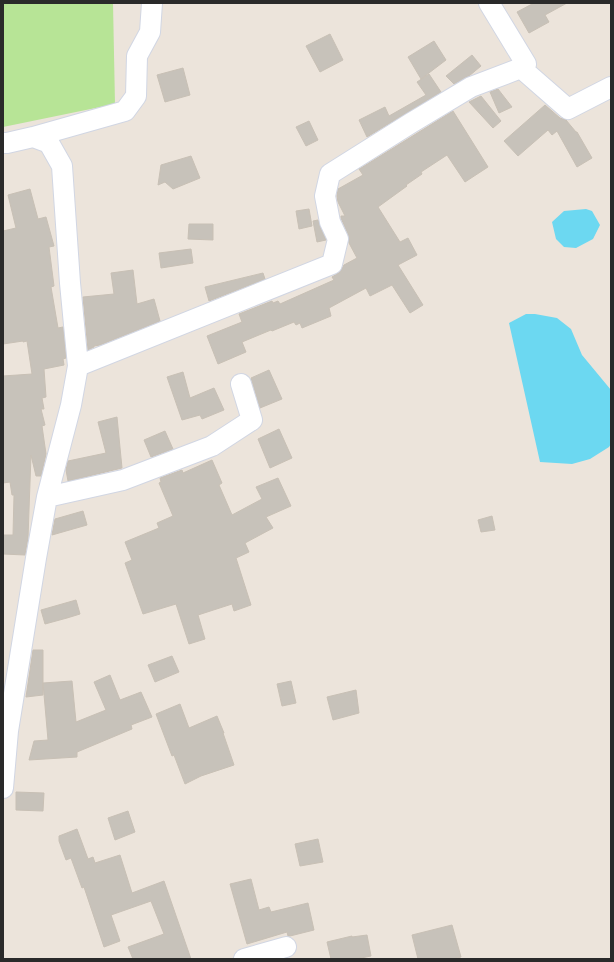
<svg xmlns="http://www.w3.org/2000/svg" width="614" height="962" font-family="Mulish,sans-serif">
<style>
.green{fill:#b7e496}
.water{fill:#6cd8f1}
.building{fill:#c7c2ba;stroke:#c8c0b5}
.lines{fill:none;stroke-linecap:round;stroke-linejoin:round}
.street-casing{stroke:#d1d6e3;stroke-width:22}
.street{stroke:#fff;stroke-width:20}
</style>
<rect width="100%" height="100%" fill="#ece4db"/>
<!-- green -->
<path class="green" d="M 3,3 L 113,3 L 115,104 L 3,127 Z"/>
<!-- water -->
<path class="water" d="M 586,209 L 592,211 L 600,225 L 593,239 L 576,248 L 564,247 L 556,239 L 552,222 L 564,211 Z
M 526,314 L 535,314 L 557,318 L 571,329 L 582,355 L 611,390 L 611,444 L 609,447 L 590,459 L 572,464 L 540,462 L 509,323 Z"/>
<!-- building -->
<path class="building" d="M 534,3 L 567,3 L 545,15 L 549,22 L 529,33 L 517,12 Z
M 330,34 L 343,60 L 320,72 L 306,46 Z
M 434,41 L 446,60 L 421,79 L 408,57 Z
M 472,55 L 481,66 L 469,76 L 454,84 L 446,76 Z
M 183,68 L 190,95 L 165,102 L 157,75 Z
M 429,74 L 441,92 L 367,137 L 359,120 L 385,107 L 389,116 L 426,95 L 417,82 Z
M 498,89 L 512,107 L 499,113 L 490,92 Z
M 481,96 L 501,121 L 493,128 L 469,102 Z
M 545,105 L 560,118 L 566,120 L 576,132 L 577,132 L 592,158 L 577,167 L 557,131 L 552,135 L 548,130 L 518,156 L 504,141 Z
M 453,111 L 488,167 L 465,182 L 447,155 L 421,172 L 422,174 L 406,185 L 407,186 L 378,207 L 400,242 L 408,238 L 417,255 L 398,265 L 423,305 L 410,313 L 392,285 L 370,296 L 366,288 L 329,308 L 331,316 L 302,328 L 300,323 L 296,325 L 294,322 L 272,331 L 271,330 L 242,342 L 246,352 L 218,364 L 207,336 L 242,322 L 239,314 L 272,301 L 273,303 L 278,301 L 280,304 L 334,280 L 332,277 L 340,272 L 344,265 L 357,258 L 349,243 L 348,234 L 341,218 L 341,216 L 345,216 L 338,202 L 337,196 L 338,189 L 363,175 L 359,169 L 361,168 Z
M 309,121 L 318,140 L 306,146 L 296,127 Z
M 191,156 L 200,178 L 173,189 L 165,182 L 158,185 L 161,165 Z
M 30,189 L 38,219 L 46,217 L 54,246 L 49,247 L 54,286 L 51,287 L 58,328 L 63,327 L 66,358 L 63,359 L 64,365 L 44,369 L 46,397 L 42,398 L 44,409 L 41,409 L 45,425 L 42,426 L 46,454 L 41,476 L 36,476 L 31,455 L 28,538 L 25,555 L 3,554 L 3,535 L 13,535 L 14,495 L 12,495 L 10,482 L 3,483 L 3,376 L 32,374 L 27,341 L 23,342 L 23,341 L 3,344 L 3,231 L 16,228 L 8,195 Z
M 309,209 L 312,226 L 299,229 L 296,211 Z
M 318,220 L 326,240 L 317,242 L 313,221 Z
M 189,224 L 213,224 L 213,240 L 188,239 Z
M 191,249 L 193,263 L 161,268 L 159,253 Z
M 133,270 L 137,304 L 154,299 L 160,321 L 100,345 L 94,346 L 94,347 L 88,350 L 83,297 L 114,294 L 111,273 Z
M 263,273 L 265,279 L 209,301 L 205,287 Z
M 269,370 L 282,399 L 260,408 L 251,378 Z
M 183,372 L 190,398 L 214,388 L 224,410 L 202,419 L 200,415 L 182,420 L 167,377 Z
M 117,417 L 122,468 L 68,481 L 66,470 L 68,461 L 106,453 L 98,422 Z
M 279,429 L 292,458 L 270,468 L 258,439 Z
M 165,431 L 173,449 L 151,457 L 144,440 Z
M 212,460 L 222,483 L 219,485 L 232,515 L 262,499 L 256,487 L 278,478 L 291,506 L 266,517 L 273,528 L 245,543 L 249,552 L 236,558 L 251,605 L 234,611 L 232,604 L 198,615 L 205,639 L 189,644 L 176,604 L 143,614 L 125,563 L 132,560 L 125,542 L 159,528 L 157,523 L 173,516 L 159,483 L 161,482 L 160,478 L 182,470 L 183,473 Z
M 83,511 L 87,525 L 52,535 L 55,519 Z
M 492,516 L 495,530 L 481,532 L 478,520 Z
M 76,600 L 80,614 L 67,618 L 67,617 L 67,618 L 45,624 L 41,610 Z
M 33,650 L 43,650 L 43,695 L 26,697 Z
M 172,656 L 179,672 L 155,682 L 148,665 Z
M 110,675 L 120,700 L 141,692 L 152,717 L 131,725 L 132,729 L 77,752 L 77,757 L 29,760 L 34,741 L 48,740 L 43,683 L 72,681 L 76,722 L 106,710 L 94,682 Z
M 291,681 L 296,703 L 282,706 L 277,684 Z
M 356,690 L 359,713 L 333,720 L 327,697 Z
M 180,704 L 189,728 L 217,716 L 224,733 L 223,733 L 234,765 L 201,776 L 185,784 L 174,755 L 172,756 L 156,714 Z
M 16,792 L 44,793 L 43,811 L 16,810 Z
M 128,811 L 135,832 L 115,840 L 108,818 Z
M 77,829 L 88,859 L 93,857 L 95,863 L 120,855 L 132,893 L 164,881 L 191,959 L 133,959 L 128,947 L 164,934 L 151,901 L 111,915 L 120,941 L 104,947 L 84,887 L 82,888 L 71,858 L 66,860 L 59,841 L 59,836 Z
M 318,839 L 323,862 L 300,866 L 295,844 Z
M 251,879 L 259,910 L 269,907 L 271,912 L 308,903 L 314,930 L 290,936 L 288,936 L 287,932 L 247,944 L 230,884 Z
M 452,925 L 461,957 L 453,959 L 418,959 L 412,935 Z
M 367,935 L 371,956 L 356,959 L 331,959 L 327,942 L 352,936 L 352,937 Z"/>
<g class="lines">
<defs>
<path id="street" d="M 489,3 L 526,64
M 33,137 L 125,111 L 136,96 L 137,56 L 150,32 L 152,3
M 3,143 L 7,143 L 33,137 L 49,143 L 62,166 L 70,283 L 78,366 L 71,405 L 47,497 L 36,558 L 8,731 L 3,788
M 78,366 L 332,264 L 338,239 L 330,222 L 325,196 L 330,174 L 411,123 L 471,87 L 521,68 L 568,109 L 611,87
M 47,497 L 123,480 L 212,446 L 252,420 L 241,384
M 244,959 L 286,947"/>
</defs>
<!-- street casing -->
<use href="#street" class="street-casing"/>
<!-- street -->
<use href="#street" class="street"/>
</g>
<!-- border -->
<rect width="614" height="962" fill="none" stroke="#2a2a2a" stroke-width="8"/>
</svg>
